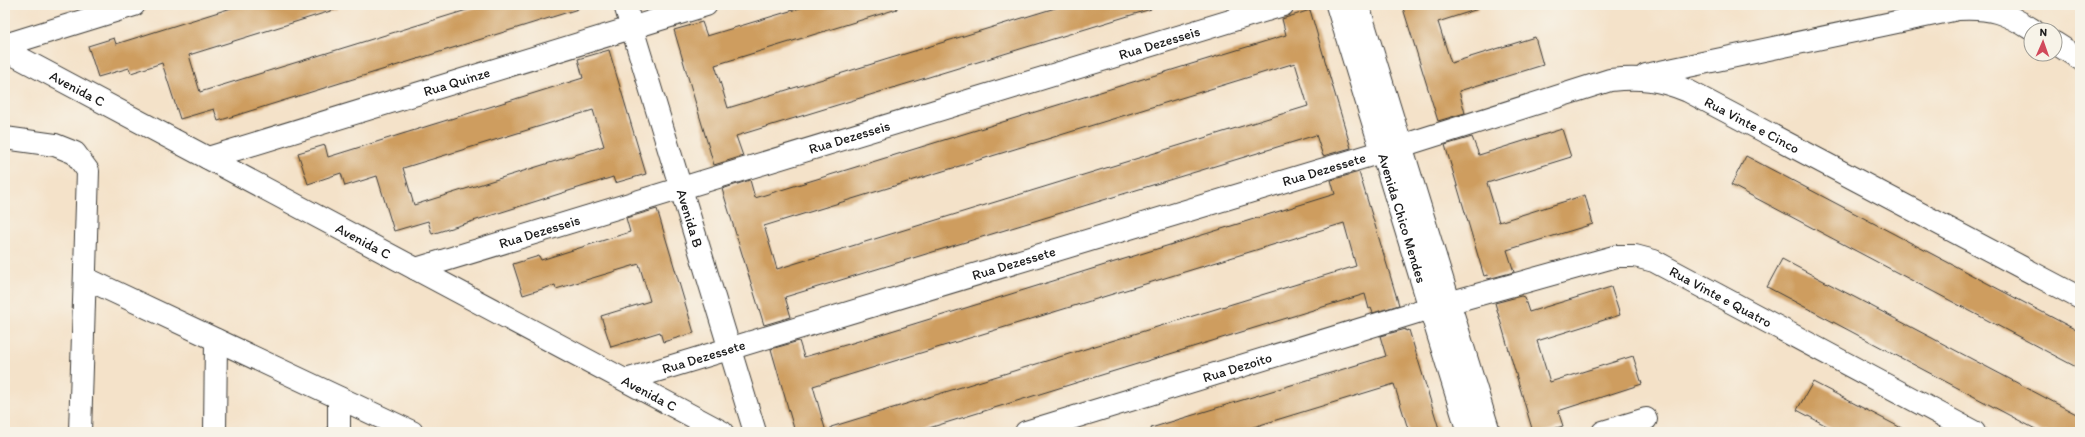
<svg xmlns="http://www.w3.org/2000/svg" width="2085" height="437" font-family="Itim,sans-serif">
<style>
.building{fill:#ce9d5f;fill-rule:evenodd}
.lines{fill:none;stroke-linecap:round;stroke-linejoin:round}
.minor-casing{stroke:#3c3a36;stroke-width:24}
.minor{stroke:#fff;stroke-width:22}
.labels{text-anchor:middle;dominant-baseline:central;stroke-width:3.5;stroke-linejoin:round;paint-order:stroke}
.street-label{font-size:14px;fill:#1c1c1c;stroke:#f7f3e8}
</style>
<rect width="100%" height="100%" fill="#f7f3e8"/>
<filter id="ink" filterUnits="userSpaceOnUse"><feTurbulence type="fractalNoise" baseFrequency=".025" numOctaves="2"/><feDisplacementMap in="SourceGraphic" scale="8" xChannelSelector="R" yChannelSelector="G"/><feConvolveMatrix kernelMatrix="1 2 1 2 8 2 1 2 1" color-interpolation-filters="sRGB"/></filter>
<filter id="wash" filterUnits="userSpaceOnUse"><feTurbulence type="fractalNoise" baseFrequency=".012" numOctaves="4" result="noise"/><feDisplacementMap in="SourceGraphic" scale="16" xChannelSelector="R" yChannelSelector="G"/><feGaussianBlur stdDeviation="0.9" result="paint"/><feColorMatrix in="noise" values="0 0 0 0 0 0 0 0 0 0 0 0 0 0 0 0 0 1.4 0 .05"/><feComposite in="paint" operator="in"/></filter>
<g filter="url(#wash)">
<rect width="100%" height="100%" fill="#f4e2c9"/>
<g id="blocks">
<!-- building -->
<path class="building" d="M 241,5 L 336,5 L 337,9 L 189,55 L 200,92 L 483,5 L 577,5 L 578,9 L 218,121 L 214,109 L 180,119 L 162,63 L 131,73 L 129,68 L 98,77 L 88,46 L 114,38 L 116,44 Z
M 810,5 L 896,5 L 897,9 L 715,65 L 728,108 L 1065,5 L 1150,5 L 1151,9 L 736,136 L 743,156 L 714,165 L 674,30 L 702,22 L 707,36 Z
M 1402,5 L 1478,5 L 1478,9 L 1438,22 L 1451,63 L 1535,37 L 1543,65 L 1459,91 L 1465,113 L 1438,121 Z
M 1310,10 L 1351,148 L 1323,156 L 1316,135 L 1274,148 L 785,297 L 791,317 L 764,325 L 722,189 L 750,180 L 755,198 L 1286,35 L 1282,19 ZM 1295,63 L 1308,106 L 777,269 L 764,226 Z
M 609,50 L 646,174 L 615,183 L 613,177 L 432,234 L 428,221 L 394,231 L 377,176 L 345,186 L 341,173 L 308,184 L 298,153 L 325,145 L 328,157 L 583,78 L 578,59 ZM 593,110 L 604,146 L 414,205 L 403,168 Z
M 1562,129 L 1571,157 L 1487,183 L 1499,222 L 1585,195 L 1593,224 L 1507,250 L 1514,272 L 1488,279 L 1487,275 L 1484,276 L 1445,145 L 1472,137 L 1479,155 Z
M 1746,156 L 2080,332 L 2080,369 L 1731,185 Z
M 1359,172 L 1399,305 L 1373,313 L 1371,308 L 1369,309 L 1365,294 L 916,432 L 831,432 L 831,427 L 1356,266 L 1344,223 L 813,386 L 826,432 L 795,432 L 771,349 L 799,341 L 804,357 L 849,344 L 1335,194 L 1331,180 Z
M 657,209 L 694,333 L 663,342 L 660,332 L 611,347 L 601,316 L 650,301 L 639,264 L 556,289 L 555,285 L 523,295 L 513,264 L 539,256 L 541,260 L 630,232 L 626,218 Z
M 1782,259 L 2080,416 L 2080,432 L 2041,432 L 1767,287 Z
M 1611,287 L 1620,315 L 1537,341 L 1550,382 L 1633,356 L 1642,384 L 1558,411 L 1563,426 L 1543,432 L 1533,432 L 1495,303 L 1521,296 L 1524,297 L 1529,312 Z
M 1406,329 L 1406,331 L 1409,330 L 1440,432 L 1409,432 L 1394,384 L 1237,432 L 1152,432 L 1151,428 L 1386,356 L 1380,336 Z
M 1813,382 L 1909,432 L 1838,432 L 1797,410 Z"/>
</g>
</g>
<g filter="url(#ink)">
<use href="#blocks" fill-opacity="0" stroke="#3c3a36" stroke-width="1"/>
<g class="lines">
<defs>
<g id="minor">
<path id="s1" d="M 625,5 L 755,432"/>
<path id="s2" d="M 1337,5 L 1468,432"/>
<path d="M 1358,5 L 1489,432"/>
<path d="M 2055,43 L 2080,59"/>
<path d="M 5,45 L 134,5"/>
<path id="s3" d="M 5,50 L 722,432"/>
<path d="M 1646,75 L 1958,9 C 1991,7 2006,13 2033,30"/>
<path d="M 5,138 L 55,145 L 75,153 L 88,171 L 80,432"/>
<path id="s4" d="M 208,158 L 706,5"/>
<path id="s5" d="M 416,269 L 1283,5"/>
<path d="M 85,278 L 412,432"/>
<path id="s6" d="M 626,380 L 1401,146 L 1610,80 C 1640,77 1660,79 1688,91 L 2080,298"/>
<path d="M 339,398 L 339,432"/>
<path d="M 215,432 L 216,340"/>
<path id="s7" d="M 1026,432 L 1430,308 L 1617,256 L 1635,256 L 1654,261 L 1974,432"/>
<path d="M 1603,432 L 1646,419"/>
</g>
</defs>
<!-- minor casing -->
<use href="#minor" class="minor-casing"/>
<!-- minor -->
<use href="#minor" class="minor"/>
</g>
</g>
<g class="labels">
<!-- street labels -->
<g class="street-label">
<text stroke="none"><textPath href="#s5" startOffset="777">Rua Dezesseis</textPath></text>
<text stroke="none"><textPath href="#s4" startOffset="260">Rua Quinze</textPath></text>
<text stroke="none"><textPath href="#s3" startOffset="82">Avenida C</textPath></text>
<text stroke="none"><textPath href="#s6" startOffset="1181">Rua Vinte e Cinco</textPath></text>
<text stroke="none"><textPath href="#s5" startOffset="453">Rua Dezesseis</textPath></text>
<text stroke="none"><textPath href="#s6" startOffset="729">Rua Dezessete</textPath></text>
<text stroke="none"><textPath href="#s1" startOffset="223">Avenida B</textPath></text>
<text stroke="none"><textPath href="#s2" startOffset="223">Avenida Chico Mendes</textPath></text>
<text stroke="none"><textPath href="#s5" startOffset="129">Rua Dezesseis</textPath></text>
<text stroke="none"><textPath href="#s3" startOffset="406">Avenida C</textPath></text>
<text stroke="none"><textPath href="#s6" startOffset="405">Rua Dezessete</textPath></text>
<text stroke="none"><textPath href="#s7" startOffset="730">Rua Vinte e Quatro</textPath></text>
<text stroke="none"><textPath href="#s6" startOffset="81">Rua Dezessete</textPath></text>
<text stroke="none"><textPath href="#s7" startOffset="221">Rua Dezoito</textPath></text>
<text stroke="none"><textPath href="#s3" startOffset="730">Avenida C</textPath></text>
</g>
</g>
<!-- margin -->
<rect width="2085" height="437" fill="none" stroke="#f7f3e8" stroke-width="20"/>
<!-- north arrow -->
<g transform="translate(2043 42) rotate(2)"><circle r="19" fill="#f7f3e8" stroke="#9f9d96"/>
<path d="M0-3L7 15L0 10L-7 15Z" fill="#d1495b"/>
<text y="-6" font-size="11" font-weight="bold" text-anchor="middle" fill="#1c1c1c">N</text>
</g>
</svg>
